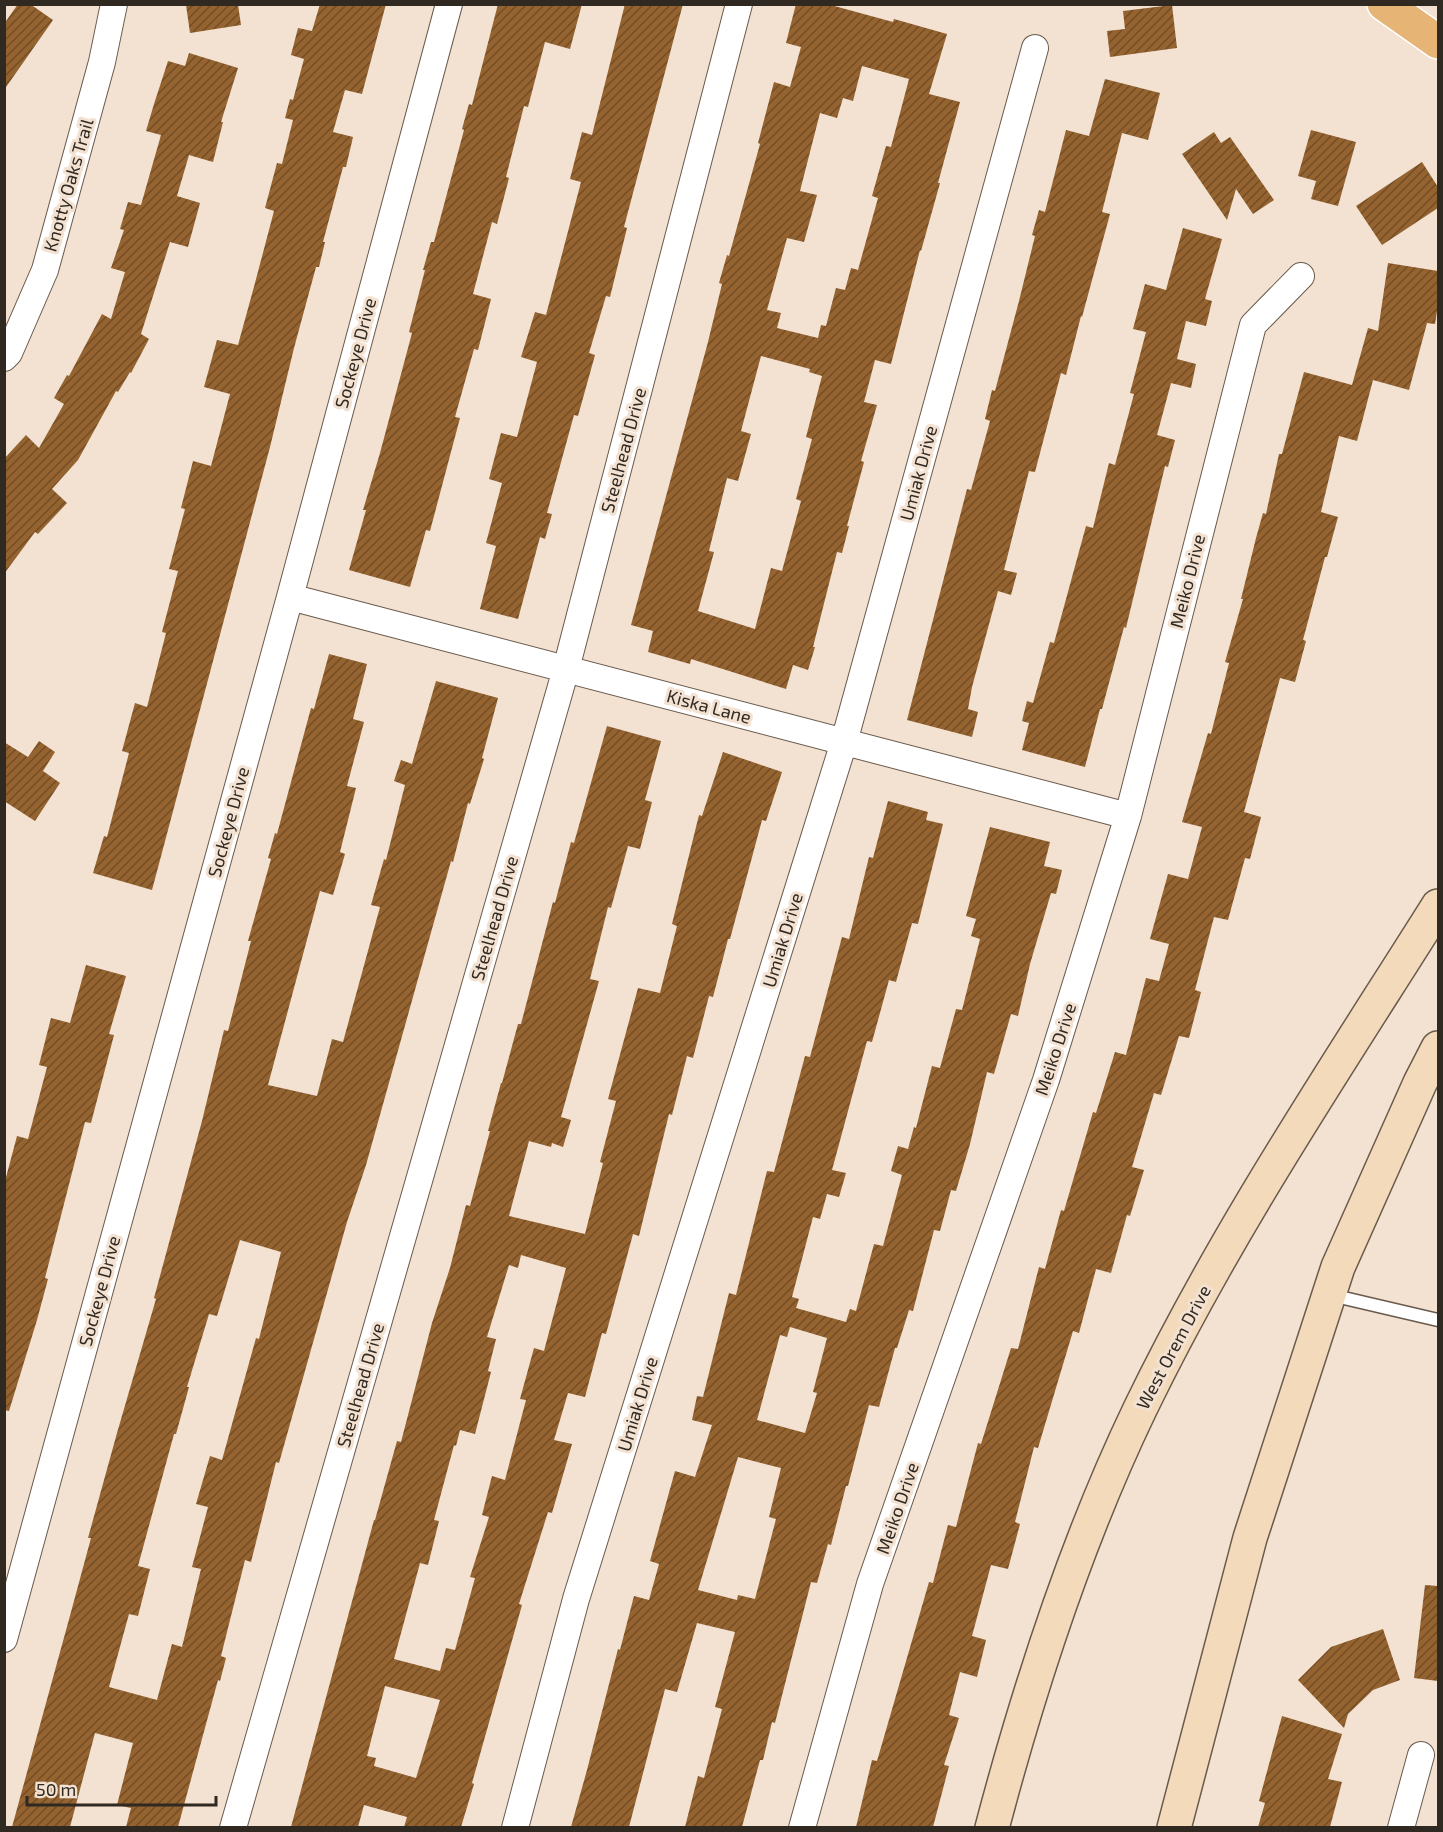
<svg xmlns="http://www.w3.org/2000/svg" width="1443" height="1832" font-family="'Exo 2',sans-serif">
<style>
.building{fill:url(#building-hatch);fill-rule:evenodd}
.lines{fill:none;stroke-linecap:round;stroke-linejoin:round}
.service-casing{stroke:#695a4c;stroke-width:15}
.minor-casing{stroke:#695a4c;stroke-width:28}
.secondary-casing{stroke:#695a4c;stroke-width:36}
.primary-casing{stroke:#fff;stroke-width:36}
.service{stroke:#fff;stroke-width:12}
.minor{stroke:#fff;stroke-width:26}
.secondary{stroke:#f3dabb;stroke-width:33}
.primary{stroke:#e6b576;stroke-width:33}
.labels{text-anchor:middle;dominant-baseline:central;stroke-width:6;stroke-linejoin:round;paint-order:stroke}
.street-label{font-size:18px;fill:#2f2922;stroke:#f3e1d1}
</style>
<defs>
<pattern id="building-hatch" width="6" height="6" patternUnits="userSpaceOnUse" patternTransform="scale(1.5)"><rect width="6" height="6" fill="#946330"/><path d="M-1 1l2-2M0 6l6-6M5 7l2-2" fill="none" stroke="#724d26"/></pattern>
</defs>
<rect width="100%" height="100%" fill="#f3e1d1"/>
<!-- building -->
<path class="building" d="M 18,4 L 30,4 L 53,20 L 4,90 L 4,24 Z
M 320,4 L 386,4 L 362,94 L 345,90 L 333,132 L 353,137 L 346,167 L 343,167 L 323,242 L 325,242 L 319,267 L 316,267 L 294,348 L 270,447 L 152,890 L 93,873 L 104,836 L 107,837 L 129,753 L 122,751 L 135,703 L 147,707 L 166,633 L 162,632 L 178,571 L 169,569 L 185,509 L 181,508 L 193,461 L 211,466 L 230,394 L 204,387 L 217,340 L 238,345 L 255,283 L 274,211 L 265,208 L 277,163 L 282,164 L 293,120 L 285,118 L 290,99 L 293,100 L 304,59 L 291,55 L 298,28 L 312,31 Z
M 498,4 L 582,4 L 570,49 L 545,42 L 528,107 L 524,106 L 506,177 L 509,178 L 497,224 L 492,222 L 473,294 L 491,299 L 478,350 L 474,349 L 455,417 L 460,418 L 430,531 L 426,530 L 410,587 L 349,570 L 366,510 L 363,510 L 380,453 L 412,333 L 409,332 L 425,270 L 423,270 L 431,242 L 434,242 L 464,130 L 462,129 L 469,104 L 472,105 Z
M 625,4 L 683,4 L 624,227 L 627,228 L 610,297 L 606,296 L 589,353 L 595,355 L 578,416 L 574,415 L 547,513 L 552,514 L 545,539 L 540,537 L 518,619 L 480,609 L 496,546 L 486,543 L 502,483 L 489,479 L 501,433 L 517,437 L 537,362 L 521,357 L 535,312 L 546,315 L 581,182 L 570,179 L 582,132 L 592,135 Z
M 796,4 L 827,4 L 893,22 L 894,19 L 947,34 L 929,94 L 960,102 L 938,183 L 940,183 L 921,251 L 920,250 L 891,364 L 875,360 L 864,402 L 877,405 L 861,461 L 864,462 L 847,526 L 849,526 L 842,553 L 837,552 L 813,647 L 815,647 L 808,670 L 793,665 L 786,689 L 691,659 L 690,664 L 648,652 L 653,631 L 631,625 L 708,342 L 722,284 L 719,283 L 727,255 L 729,256 L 760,144 L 758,143 L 774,82 L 790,87 L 801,47 L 786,43 ZM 862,66 L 909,79 L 891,147 L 886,146 L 872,196 L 878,198 L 858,270 L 851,268 L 845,290 L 836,288 L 826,326 L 821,325 L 818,338 L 777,328 L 781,313 L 767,310 L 787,238 L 804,242 L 817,195 L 800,191 L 820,113 L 837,118 L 843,98 L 853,101 ZM 761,356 L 810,369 L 809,372 L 822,376 L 806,437 L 812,439 L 796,499 L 801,501 L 782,571 L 771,568 L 755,629 L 698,611 L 714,552 L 709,551 L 727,478 L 738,481 L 751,434 L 741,431 Z
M 186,5 L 238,5 L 241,25 L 190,33 Z
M 1172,5 L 1177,48 L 1110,57 L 1107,31 L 1125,29 L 1123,11 Z
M 189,53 L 238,68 L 221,122 L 223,122 L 213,162 L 189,155 L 177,196 L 200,203 L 188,247 L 170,242 L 141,334 L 149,339 L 131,373 L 130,372 L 118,392 L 116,391 L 78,460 L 52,489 L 67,503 L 38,534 L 35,532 L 4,574 L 4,459 L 26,435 L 39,448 L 64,404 L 54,398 L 67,375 L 69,376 L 102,314 L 111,319 L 125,272 L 111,268 L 124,230 L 120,229 L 128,202 L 141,205 L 161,135 L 146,131 L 154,104 L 168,61 L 185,66 Z
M 1105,79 L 1160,93 L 1148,140 L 1122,133 L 1102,212 L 1110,214 L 1082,317 L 1081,316 L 1066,375 L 1061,373 L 1035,472 L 1029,471 L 1004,570 L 1017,573 L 1011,595 L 998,591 L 972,687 L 968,709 L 978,712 L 972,737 L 907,720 L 967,489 L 971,490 L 990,421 L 985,419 L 992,390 L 995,391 L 1019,301 L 1035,236 L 1032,235 L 1039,210 L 1045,212 L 1066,130 L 1089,136 Z
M 1311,130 L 1356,142 L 1338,206 L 1311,199 L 1316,181 L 1298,176 Z
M 1214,132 L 1221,143 L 1230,137 L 1274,200 L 1253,214 L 1236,189 L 1227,220 L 1182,154 Z
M 1422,162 L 1438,187 L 1438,208 L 1382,245 L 1356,206 Z
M 1183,228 L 1222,239 L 1205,299 L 1212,301 L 1206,326 L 1186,321 L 1177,359 L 1196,364 L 1191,388 L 1171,383 L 1157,435 L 1175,440 L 1168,467 L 1165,466 L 1126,628 L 1124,627 L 1102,709 L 1100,709 L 1085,767 L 1022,750 L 1029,723 L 1022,721 L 1027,701 L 1033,703 L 1050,642 L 1054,643 L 1086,526 L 1093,528 L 1109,463 L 1115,465 L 1134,394 L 1130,393 L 1146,332 L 1133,329 L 1145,284 L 1166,290 Z
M 1388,263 L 1438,271 L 1438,305 L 1435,324 L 1427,323 L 1409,390 L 1373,380 L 1357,441 L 1339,436 L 1321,512 L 1338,517 L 1327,557 L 1325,557 L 1303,640 L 1306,641 L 1295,682 L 1280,678 L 1244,812 L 1261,817 L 1250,859 L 1245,858 L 1228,920 L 1214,917 L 1195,990 L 1201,992 L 1189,1038 L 1179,1036 L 1161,1095 L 1154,1093 L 1132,1167 L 1144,1170 L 1130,1216 L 1127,1215 L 1111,1273 L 1096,1269 L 1079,1333 L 1073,1331 L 1038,1448 L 1034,1447 L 1015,1522 L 1020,1524 L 1008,1569 L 991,1565 L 972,1636 L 986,1640 L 977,1677 L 960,1672 L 949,1715 L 959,1718 L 944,1765 L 949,1766 L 933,1827 L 856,1827 L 872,1760 L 877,1761 L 929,1582 L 933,1583 L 948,1525 L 956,1527 L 978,1443 L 981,1444 L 1011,1348 L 1018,1349 L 1039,1267 L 1045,1269 L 1061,1210 L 1064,1211 L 1093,1112 L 1096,1113 L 1115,1052 L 1126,1055 L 1146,978 L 1159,981 L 1169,944 L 1150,939 L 1168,874 L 1188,879 L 1202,827 L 1182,822 L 1208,733 L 1211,734 L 1229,663 L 1225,662 L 1243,599 L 1241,599 L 1256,538 L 1263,513 L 1266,514 L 1279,454 L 1282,454 L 1304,372 L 1352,385 L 1368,328 L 1378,331 Z
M 329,654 L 367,664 L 353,719 L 364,722 L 347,786 L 356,788 L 340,852 L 345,854 L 333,895 L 320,891 L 268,1085 L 317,1096 L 332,1039 L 343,1042 L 380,907 L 371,905 L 384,859 L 386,860 L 405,785 L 394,781 L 401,760 L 412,764 L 436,681 L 498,698 L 482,758 L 484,759 L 470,804 L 468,803 L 453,862 L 451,861 L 366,1165 L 347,1222 L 279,1463 L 276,1462 L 251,1562 L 245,1560 L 221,1656 L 226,1658 L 220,1681 L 218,1680 L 178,1827 L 126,1827 L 131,1808 L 117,1805 L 133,1743 L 95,1733 L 70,1827 L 12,1827 L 71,1612 L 91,1538 L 88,1538 L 117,1433 L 156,1299 L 154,1298 L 202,1121 L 224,1030 L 228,1031 L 251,941 L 248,941 L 271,859 L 268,858 L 275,833 L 277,834 L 311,708 L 314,709 ZM 240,1240 L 281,1252 L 259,1339 L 256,1338 L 222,1460 L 210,1456 L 196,1504 L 208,1507 L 192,1567 L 201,1569 L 182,1647 L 172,1644 L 157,1700 L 109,1687 L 129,1614 L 138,1616 L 150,1569 L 138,1566 L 174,1434 L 176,1434 L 189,1387 L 187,1387 L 209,1314 L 217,1316 Z
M 607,726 L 661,741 L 645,800 L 652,802 L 640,849 L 628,846 L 611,908 L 608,907 L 590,979 L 599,981 L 561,1117 L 571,1120 L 563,1147 L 552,1143 L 551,1147 L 529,1141 L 509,1216 L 585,1234 L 603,1163 L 600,1162 L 616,1101 L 608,1099 L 638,988 L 660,993 L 677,926 L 672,924 L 699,815 L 702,816 L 723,752 L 782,772 L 766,821 L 762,820 L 730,939 L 728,939 L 713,997 L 709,996 L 693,1058 L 687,1056 L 672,1115 L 669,1114 L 639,1236 L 633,1234 L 606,1334 L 602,1333 L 585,1397 L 568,1393 L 554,1440 L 572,1444 L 552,1513 L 548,1512 L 519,1604 L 522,1605 L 472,1783 L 474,1784 L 461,1827 L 404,1827 L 407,1817 L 364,1805 L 358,1827 L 291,1827 L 374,1520 L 375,1520 L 397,1441 L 401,1442 L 432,1323 L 450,1268 L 466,1205 L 470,1206 L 490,1131 L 488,1131 L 501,1083 L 502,1083 L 518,1024 L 521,1024 L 553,902 L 555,903 L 571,842 L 574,843 ZM 521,1255 L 566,1268 L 544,1351 L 534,1348 L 520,1399 L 526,1400 L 505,1480 L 492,1476 L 482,1515 L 489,1517 L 470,1577 L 475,1578 L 455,1650 L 446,1648 L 440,1671 L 394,1659 L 420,1563 L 428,1565 L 439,1521 L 434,1520 L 454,1445 L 456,1446 L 460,1430 L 475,1434 L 491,1372 L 488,1371 L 496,1339 L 487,1337 L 509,1265 L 518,1268 ZM 385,1686 L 440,1700 L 416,1778 L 374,1766 L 376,1758 L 367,1756 Z
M 39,741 L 55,752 L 43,771 L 60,783 L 35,821 L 4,801 L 4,742 L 28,757 Z
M 888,801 L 928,812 L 926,820 L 943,824 L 918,924 L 912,923 L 896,982 L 889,980 L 872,1042 L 867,1041 L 832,1170 L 846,1173 L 839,1197 L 827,1194 L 820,1219 L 813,1217 L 792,1297 L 799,1299 L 796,1308 L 846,1322 L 850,1309 L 856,1311 L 874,1244 L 883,1246 L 902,1175 L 891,1171 L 898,1146 L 908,1149 L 914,1127 L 916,1128 L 932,1066 L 940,1068 L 956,1009 L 962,1010 L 980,939 L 971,936 L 976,919 L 966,916 L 990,827 L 1050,842 L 1044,866 L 1062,870 L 1056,894 L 1051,893 L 1030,964 L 1018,1016 L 1011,1014 L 994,1074 L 987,1072 L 970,1144 L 956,1191 L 951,1190 L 940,1231 L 934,1230 L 913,1311 L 909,1310 L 897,1348 L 895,1348 L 879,1407 L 869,1405 L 848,1486 L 846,1486 L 831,1545 L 828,1544 L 817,1583 L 811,1582 L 775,1723 L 772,1722 L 763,1760 L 760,1760 L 742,1827 L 685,1827 L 698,1776 L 704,1778 L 722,1709 L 715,1707 L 735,1632 L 697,1623 L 677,1692 L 665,1689 L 629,1827 L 571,1827 L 587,1770 L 618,1649 L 620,1650 L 634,1596 L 649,1600 L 659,1564 L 650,1561 L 675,1471 L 695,1477 L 712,1425 L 692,1420 L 697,1396 L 703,1397 L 729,1293 L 736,1295 L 767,1171 L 774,1172 L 805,1056 L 810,1057 L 842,937 L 849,939 L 869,857 L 873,858 ZM 790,1327 L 827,1338 L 813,1392 L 817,1393 L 805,1433 L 757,1420 L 780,1335 L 787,1337 ZM 738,1457 L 781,1468 L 769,1517 L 776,1519 L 755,1599 L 738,1595 L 737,1600 L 698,1590 Z
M 86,965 L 126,976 L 109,1034 L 114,1035 L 91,1123 L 85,1122 L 45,1278 L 48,1279 L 37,1320 L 9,1411 L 4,1410 L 4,1185 L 17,1136 L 28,1139 L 47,1067 L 39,1065 L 51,1018 L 70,1023 Z
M 1425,1585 L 1438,1586 L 1438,1681 L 1414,1678 Z
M 1383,1629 L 1400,1680 L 1373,1690 L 1348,1714 L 1344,1728 L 1298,1680 L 1331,1647 Z
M 1282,1716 L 1342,1734 L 1328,1779 L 1342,1782 L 1330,1827 L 1258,1827 L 1265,1803 L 1259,1801 Z"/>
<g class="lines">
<defs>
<path id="service" d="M 1331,1295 L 1438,1320"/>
<path id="minor" d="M 4,358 L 9,353 L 45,270 L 102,62 L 114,4
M 290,597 L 1128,816
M 4,1639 L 290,597 L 449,4
M 233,1828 L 566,669 L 739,4
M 515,1828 L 576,1599 L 844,742 L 1035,48
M 802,1828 L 870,1584 L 1046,1080 L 1128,816 L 1253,325 L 1301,276
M 1401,1828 L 1421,1755"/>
<path id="secondary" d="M 992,1828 C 1030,1684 1076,1542 1140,1409 C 1225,1233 1334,1071 1438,906
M 1174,1828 L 1250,1538 L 1338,1267 L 1420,1083 L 1438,1048"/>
<path id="primary" d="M 1384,4 L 1438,42"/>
</defs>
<!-- service casing -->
<use href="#service" class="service-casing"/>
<!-- minor casing -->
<use href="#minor" class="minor-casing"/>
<!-- secondary casing -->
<use href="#secondary" class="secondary-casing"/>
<!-- primary casing -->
<use href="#primary" class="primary-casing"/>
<!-- service -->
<use href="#service" class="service"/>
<!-- minor -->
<use href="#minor" class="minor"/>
<!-- secondary -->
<use href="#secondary" class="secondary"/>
<!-- primary -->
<use href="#primary" class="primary"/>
</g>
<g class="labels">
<!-- street labels -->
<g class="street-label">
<text transform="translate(68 185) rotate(-74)">Knotty Oaks Trail</text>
<text transform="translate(355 353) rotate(-75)">Sockeye Drive</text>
<text transform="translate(623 450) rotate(-75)">Steelhead Drive</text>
<text transform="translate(918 473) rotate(-75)">Umiak Drive</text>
<text transform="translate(1187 581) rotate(-76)">Meiko Drive</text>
<text transform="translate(709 706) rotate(15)">Kiska Lane</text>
<text transform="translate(228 822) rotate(-75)">Sockeye Drive</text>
<text transform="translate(494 918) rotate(-74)">Steelhead Drive</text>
<text transform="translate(782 940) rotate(-73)">Umiak Drive</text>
<text transform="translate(1055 1049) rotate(-72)">Meiko Drive</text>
<text transform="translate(99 1291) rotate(-75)">Sockeye Drive</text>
<text transform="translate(1173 1347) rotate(-62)">West Orem Drive</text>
<text transform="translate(360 1385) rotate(-74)">Steelhead Drive</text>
<text transform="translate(637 1404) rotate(-73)">Umiak Drive</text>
<text transform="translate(897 1508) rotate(-71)">Meiko Drive</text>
</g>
</g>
<!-- border -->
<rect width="1443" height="1832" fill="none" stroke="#2f2922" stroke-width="12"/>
<!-- scale -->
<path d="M27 1796v9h189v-9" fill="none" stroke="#2f2922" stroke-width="3"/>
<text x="36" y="1796" font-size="18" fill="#2f2922" stroke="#f3e1d1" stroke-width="4.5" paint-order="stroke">50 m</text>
</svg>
